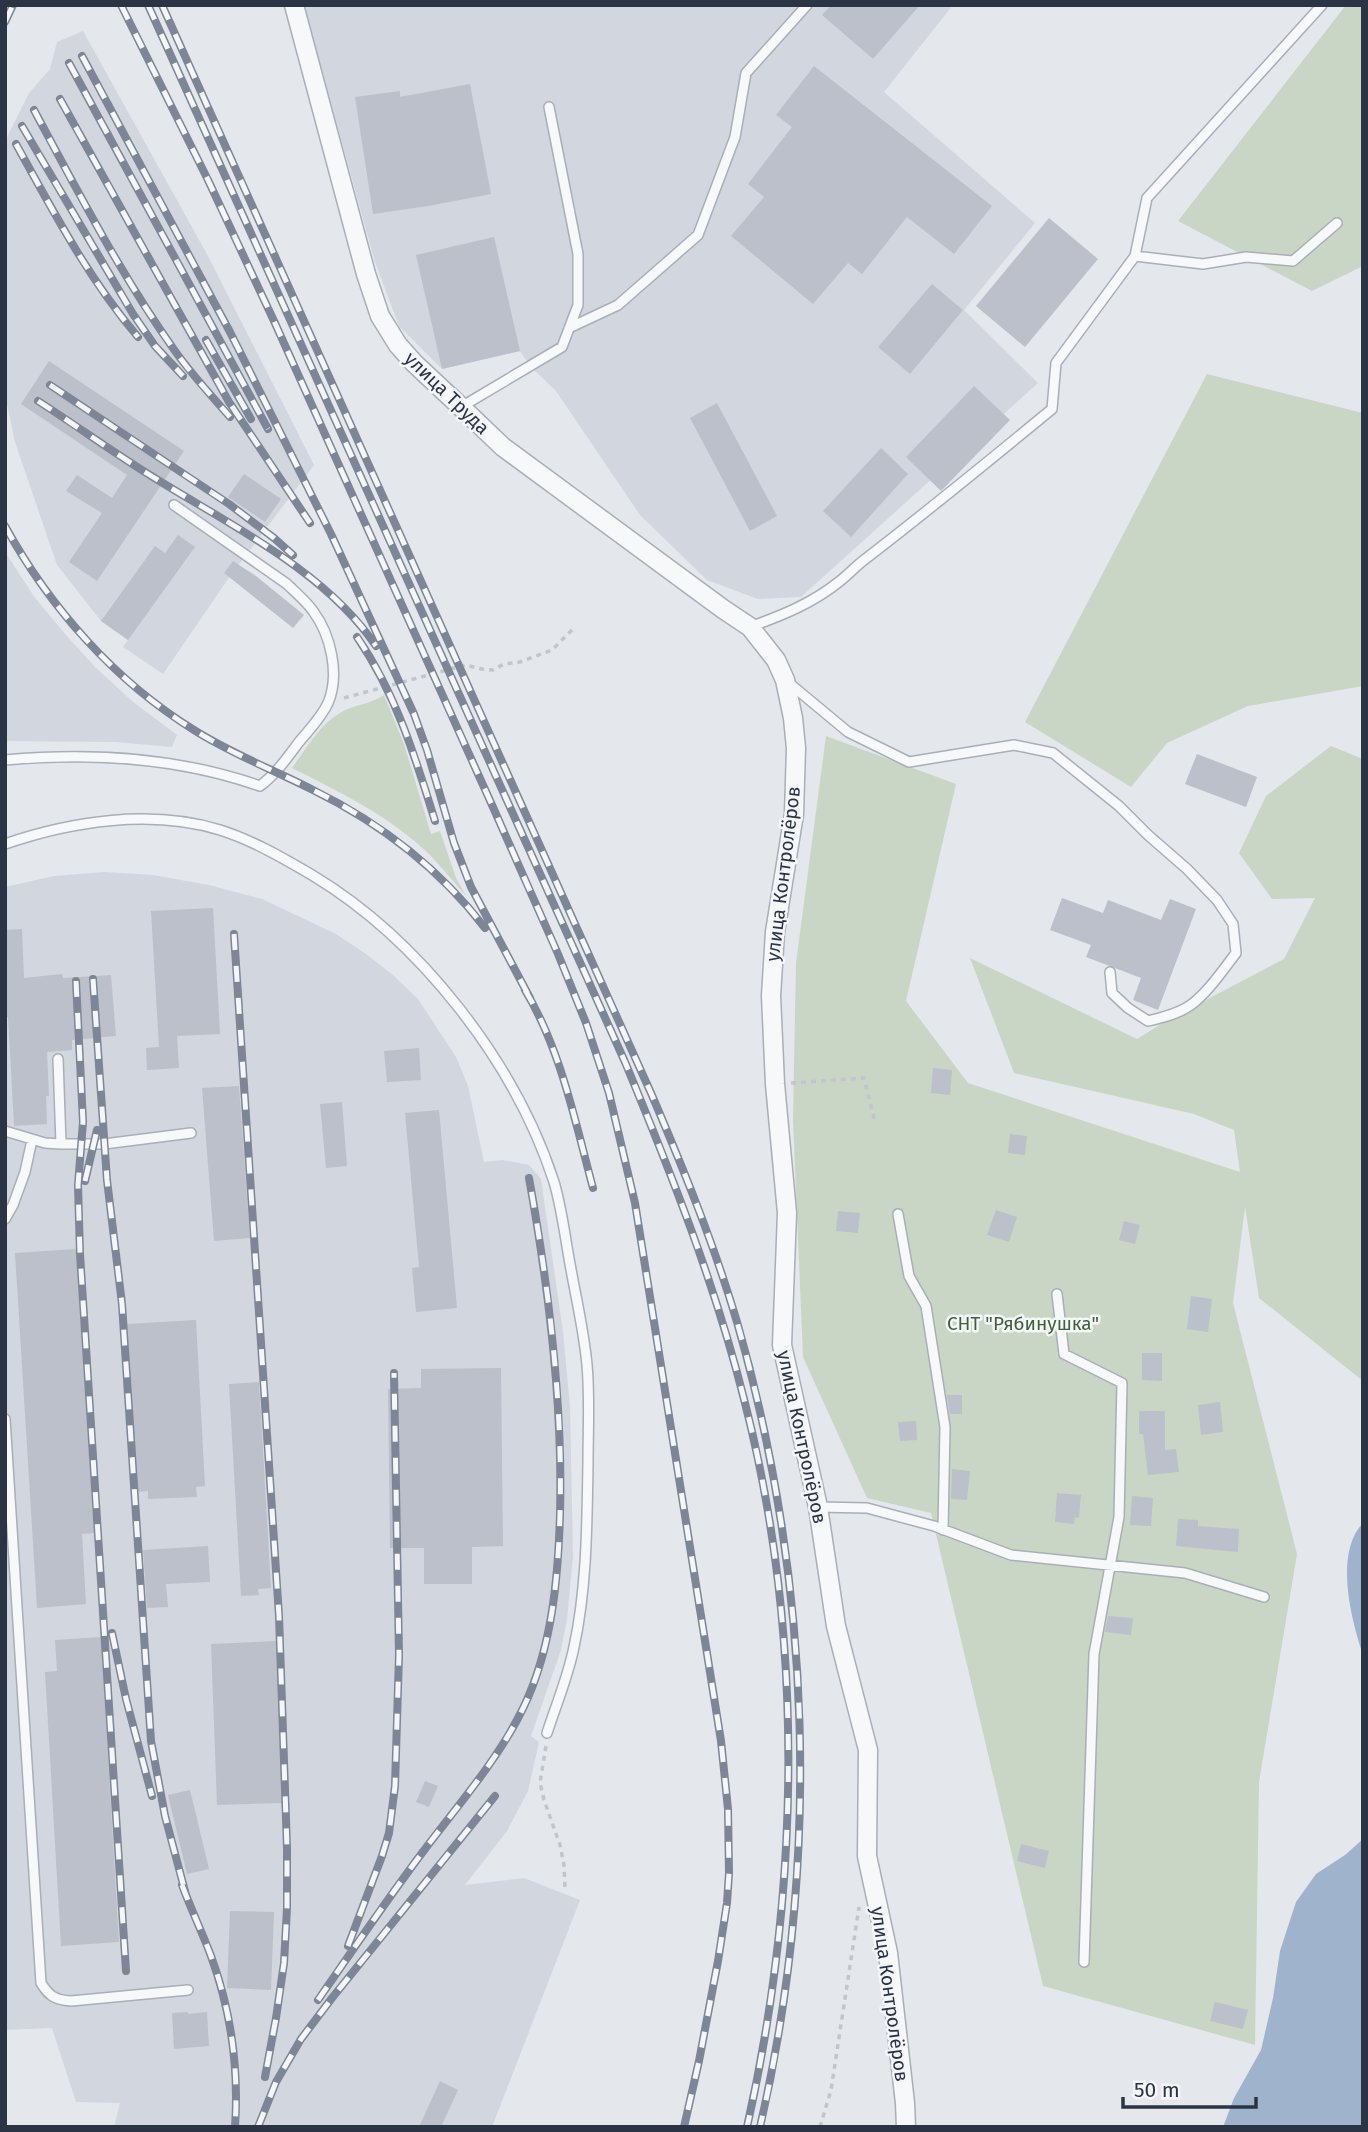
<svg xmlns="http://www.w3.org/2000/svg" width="1368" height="2132" font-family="'Fira Sans',sans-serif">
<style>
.built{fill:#d2d6de}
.green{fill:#c9d6c5}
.water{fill:#9fb4cc}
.building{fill:#bbc0ca}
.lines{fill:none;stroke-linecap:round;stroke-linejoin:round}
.service-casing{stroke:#a9aeb7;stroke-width:12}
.minor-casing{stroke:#a9aeb7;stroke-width:21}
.path{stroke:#c2c5cb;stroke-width:3.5;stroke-dasharray:5 5;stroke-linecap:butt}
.service{stroke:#f7f8fa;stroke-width:9}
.minor{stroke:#f7f8fa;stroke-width:18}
.rail-casing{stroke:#7d8696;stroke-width:8}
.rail{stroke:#f4f6f9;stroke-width:5;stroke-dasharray:16;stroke-linecap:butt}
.labels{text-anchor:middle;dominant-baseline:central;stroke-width:5;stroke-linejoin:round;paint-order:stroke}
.street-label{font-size:19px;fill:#2b3445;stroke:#f4f6f9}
.park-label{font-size:19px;fill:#3f6138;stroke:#f4f6f9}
</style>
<rect width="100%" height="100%" fill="#e4e7ec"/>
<!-- built -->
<path class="built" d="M 304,5 L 953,5 L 884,92 L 1035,223 L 964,310 L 1038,383 L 801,597 L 758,599 L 707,580 L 640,515 L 556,391 L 531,367 L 520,351 L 442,369 L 399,326 L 375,262 Z
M 83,31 L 208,256 L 314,465 L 228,579 L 163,674 L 123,647 L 128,640 L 101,621 L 57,565 L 15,442 L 5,395 L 5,144 L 8,135 L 29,93 L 50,69 L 57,42 Z
M 5,552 L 35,598 L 66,635 L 95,667 L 132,701 L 177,735 L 172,747 L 116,742 L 5,741 Z
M 105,872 L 153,875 L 209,885 L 262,899 L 336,934 L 366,954 L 394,976 L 418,999 L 456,1057 L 468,1086 L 484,1162 L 502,1160 L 529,1165 L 541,1179 L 563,1332 L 570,1407 L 573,1556 L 567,1619 L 561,1650 L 531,1736 L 539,1742 L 528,1791 L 507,1831 L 465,1885 L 524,1878 L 580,1900 L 492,2127 L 114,2127 L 120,2103 L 76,2102 L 52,2028 L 5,2030 L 5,887 L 54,876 Z"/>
<!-- green -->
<path class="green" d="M 1346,5 L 1363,5 L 1363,266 L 1312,291 L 1178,221 Z
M 1207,374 L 1363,413 L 1363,686 L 1248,706 L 1167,743 L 1131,787 L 1025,722 Z
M 384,695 L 404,744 L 431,834 L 440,831 L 456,878 L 466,896 C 454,882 442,868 430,855 C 391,817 340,792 292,768 C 308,746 322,720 348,709 C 360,704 372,703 384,695 Z
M 826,736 L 956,784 L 906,1001 L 968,1083 L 1240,1172 L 1234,1130 L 1194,1114 L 1014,1073 L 970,958 L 1137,1039 L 1166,1021 L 1284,959 L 1315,898 L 1272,899 L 1239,853 L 1266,796 L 1331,746 L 1363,759 L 1363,1381 L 1259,1298 L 1245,1207 L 1233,1303 L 1297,1554 L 1259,1782 L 1255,2045 L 1043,1986 L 931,1513 L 867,1498 L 803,1357 L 793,1120 L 796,963 Z"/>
<!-- water -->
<path class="water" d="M 1363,1523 L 1363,1655 C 1351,1619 1334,1553 1363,1523 Z
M 1363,1839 L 1363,2127 L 1223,2127 L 1234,2098 L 1261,2050 L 1273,1998 L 1280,1951 L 1296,1902 L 1316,1874 L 1345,1855 Z"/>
<!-- building -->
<path class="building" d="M 831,5 L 920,5 L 873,59 L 822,15 Z
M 814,66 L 992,206 L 954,254 L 907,217 L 862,274 L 848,263 L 813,304 L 731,236 L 764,197 L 748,184 L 792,127 L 776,115 Z
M 470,84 L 491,194 L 428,206 L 373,214 L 355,97 L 400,91 L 400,97 Z
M 1049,218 L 1098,259 L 1025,347 L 976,306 Z
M 494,237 L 520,351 L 442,369 L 416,255 Z
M 932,284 L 963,310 L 910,374 L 878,347 Z
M 49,361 L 184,451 L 97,581 L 69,562 L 102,513 L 66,491 L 77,475 L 112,498 L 127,475 L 21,404 Z
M 974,386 L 1010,420 L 941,491 L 906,457 Z
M 717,403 L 777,516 L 750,531 L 690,418 Z
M 881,448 L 908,474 L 851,537 L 823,511 Z
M 244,474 L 281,499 L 265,522 L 228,497 Z
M 178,535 L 195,547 L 128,640 L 101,621 L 155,546 L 165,553 Z
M 233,561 L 256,576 L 304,615 L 293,628 L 224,573 Z
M 1197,754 L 1257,777 L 1246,807 L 1185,784 Z
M 1062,898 L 1103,913 L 1108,900 L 1161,920 L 1170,899 L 1196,909 L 1158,1010 L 1133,1000 L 1141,978 L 1086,957 L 1091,945 L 1050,930 Z
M 213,908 L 220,1034 L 177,1036 L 179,1068 L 147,1070 L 146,1048 L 159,1047 L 151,911 Z
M 22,929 L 24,978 L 62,974 L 63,978 L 111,975 L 116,1036 L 72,1040 L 72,1050 L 47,1052 L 49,1096 L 46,1096 L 47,1124 L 14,1126 L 8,1017 L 5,1017 L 5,930 Z
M 419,1048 L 421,1080 L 387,1082 L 384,1051 Z
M 933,1068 L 952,1070 L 950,1095 L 931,1093 Z
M 239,1086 L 250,1238 L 214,1241 L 202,1088 Z
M 342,1102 L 347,1166 L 326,1168 L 320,1104 Z
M 439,1110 L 457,1308 L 416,1312 L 412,1268 L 419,1267 L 405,1113 Z
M 1010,1134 L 1027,1136 L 1025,1155 L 1008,1153 Z
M 996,1210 L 1017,1217 L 1009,1242 L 987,1235 Z
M 838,1211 L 860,1213 L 858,1233 L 836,1231 Z
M 1124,1221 L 1140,1225 L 1135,1244 L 1119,1240 Z
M 76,1249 L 94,1533 L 82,1534 L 86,1604 L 37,1608 L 15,1253 Z
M 1191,1296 L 1212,1299 L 1208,1332 L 1187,1329 Z
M 196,1320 L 205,1486 L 196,1487 L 197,1497 L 148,1499 L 148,1491 L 137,1492 L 127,1324 Z
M 1142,1353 L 1162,1353 L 1162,1381 L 1142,1380 Z
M 501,1368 L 503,1546 L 472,1547 L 472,1584 L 424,1584 L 424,1548 L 390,1548 L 388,1389 L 421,1388 L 421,1369 Z
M 259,1382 L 271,1588 L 258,1589 L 259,1595 L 241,1596 L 229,1384 Z
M 947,1395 L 962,1395 L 962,1414 L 950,1414 Z
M 1220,1402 L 1223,1432 L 1201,1435 L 1198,1405 Z
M 1139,1411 L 1165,1411 L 1165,1450 L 1176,1449 L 1179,1472 L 1148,1475 L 1143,1434 L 1139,1434 Z
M 916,1421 L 917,1440 L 900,1441 L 898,1422 Z
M 952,1469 L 970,1471 L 967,1500 L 951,1499 Z
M 1057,1493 L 1081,1495 L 1079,1518 L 1075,1517 L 1074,1524 L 1055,1522 Z
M 1132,1496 L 1153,1498 L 1151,1526 L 1130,1525 Z
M 1178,1519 L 1198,1520 L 1198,1526 L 1239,1529 L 1238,1552 L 1176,1546 Z
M 208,1546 L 210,1582 L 166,1584 L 168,1607 L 147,1608 L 143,1550 Z
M 1108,1616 L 1133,1618 L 1131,1635 L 1105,1632 Z
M 101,1637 L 119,1942 L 61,1946 L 45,1672 L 57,1671 L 55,1640 Z
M 277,1641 L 282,1803 L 217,1805 L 211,1644 Z
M 425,1781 L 438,1786 L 429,1807 L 416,1802 Z
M 190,1790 L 209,1869 L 187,1874 L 168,1795 Z
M 1021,1844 L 1049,1851 L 1045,1868 L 1017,1861 Z
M 230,1911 L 274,1912 L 271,1990 L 227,1988 Z
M 1215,2002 L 1248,2010 L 1243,2029 L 1210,2021 Z
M 188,2012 L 188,2014 L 207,2012 L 209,2046 L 174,2049 L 172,2013 Z
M 440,2081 L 458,2090 L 441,2127 L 419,2127 Z"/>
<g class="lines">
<defs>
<path id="service" d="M 1135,256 L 1203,264 L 1246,257 L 1293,261 L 1337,223
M 569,328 L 618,305 L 698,235 L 735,137 L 746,73 L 807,5
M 461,407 L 562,347 L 578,305 L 578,254 L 549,107
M 750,627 C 783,615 813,603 840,581 C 849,574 856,566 864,560 C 928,511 990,460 1052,409 L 1056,363 L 1135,256 L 1147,198 L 1322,5
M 789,683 L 848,732 L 909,762 L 1014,745 L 1053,753 L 1119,806 L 1148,835 L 1187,869 L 1217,900 L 1233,924 L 1236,953 C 1223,970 1204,998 1186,1008 C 1174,1015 1161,1018 1148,1021 L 1128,1008 L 1112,993 L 1110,972
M 5,760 C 92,752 177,757 260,786 C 276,774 287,758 299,742 C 309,730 321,718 328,703 C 340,675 331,635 313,611 C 306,601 296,593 287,584 L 174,505
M 5,844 C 72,821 151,809 220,830 C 252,840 283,858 312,875 C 420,940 515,1062 554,1182 C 562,1209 565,1237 570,1264 C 576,1298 584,1331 587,1365 C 590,1397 588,1430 588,1462 C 587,1523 587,1587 574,1647 C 568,1677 556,1705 547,1733
M 58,1059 L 61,1144
M 5,1131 L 45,1143 L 61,1144 L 104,1144 L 191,1133
M 898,1214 L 909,1276 L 926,1306 L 945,1427 L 943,1530
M 5,1219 L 13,1205 L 25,1172 L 32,1140
M 1057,1294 L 1064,1354 L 1122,1383 L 1119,1517 L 1094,1654 L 1084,1962
M 5,1419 L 41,1983 C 49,1996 55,2000 71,2001 L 188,1990
M 818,1507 L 867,1508 L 934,1526 L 1011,1555 L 1185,1573 L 1264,1597"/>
<path id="minor" d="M 294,5 L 366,274 L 380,316 L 398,345 L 414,363 L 461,407 L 503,447 L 723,609 L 750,627 L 776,660 L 785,680 L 793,718 L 796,748 L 794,814 L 775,932 L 771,996 L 775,1084 L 787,1213 L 782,1345 L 818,1507 L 836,1626 L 868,1750 L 867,1856 L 888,1953 L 905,2103 L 906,2127"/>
</defs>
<!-- service casing -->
<use href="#service" class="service-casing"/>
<!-- minor casing -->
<use href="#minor" class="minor-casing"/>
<!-- path -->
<path class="path" d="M 344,698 L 465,665 L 482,669 L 493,670 L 504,664 L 520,662 L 552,650 L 572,630
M 791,1083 L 864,1078 L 875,1122
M 546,1746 L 540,1783 L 544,1800 L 560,1845 L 564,1865 L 565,1888
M 820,2127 L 831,2090 L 859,1907"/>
<!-- service -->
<use href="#service" class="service"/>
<!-- minor -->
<use href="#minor" class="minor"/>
<defs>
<path id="rail" d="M 121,5 L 208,180 L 274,321 L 492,805 L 558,954 L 586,1023 L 609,1093 L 635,1203 L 721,1741 L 728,1809 L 729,1873 L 727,1903 L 718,1961 L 699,2061 L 684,2127
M 148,5 L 625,1062 C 671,1173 716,1286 745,1403 C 805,1638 800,1891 747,2127
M 162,5 L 651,1093 C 683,1168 714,1244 737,1322 C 812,1583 821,1862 760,2127
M 5,22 L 13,5
M 82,56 L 230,332 L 331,534 L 414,714 L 427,750 L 454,843 L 471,887 L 530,998
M 69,63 L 268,429
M 60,99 L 229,402 L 310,523
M 34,110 C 78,192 121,275 175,351 C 192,375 211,395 230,417
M 22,126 L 133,314 L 155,346 L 183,376
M 16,144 C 53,211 88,278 138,337
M 206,340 L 251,419
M 50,385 L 229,504 L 274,538 L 293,555
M 38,401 C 77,426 114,453 153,477 C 228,524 326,571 376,646
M 5,526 C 50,608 115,681 194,730 C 232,754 274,770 313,790 C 380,823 439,868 485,928
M 357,637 C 396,694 415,756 435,821
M 234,934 L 279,1616 L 287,1848 L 287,1908 L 284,1963 L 276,2018 L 265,2077
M 93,979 L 107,1180 L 122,1304 L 151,1741 L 165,1816 L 186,1895
M 76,981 L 83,1122 L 78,1185 L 80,1254 L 126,1971
M 525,990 C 561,1050 575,1121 593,1188
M 85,1181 L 97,1130
M 112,1633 L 126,1699 L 152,1796
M 182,1885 C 191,1909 202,1932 211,1956 C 231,2011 239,2068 235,2127
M 348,1946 L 382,1856 L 389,1833 L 395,1786 L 399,1655 L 394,1373
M 318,2000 C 352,1951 386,1901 422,1853 C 454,1810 492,1767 517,1720 C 551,1658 558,1584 560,1514 C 563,1402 549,1289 529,1178
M 258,2127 L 276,2082 L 301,2039 L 332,1998 L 495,1796"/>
</defs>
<!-- rail casing -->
<use href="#rail" class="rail-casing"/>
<!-- rail -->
<use href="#rail" class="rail"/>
</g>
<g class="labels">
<!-- street labels -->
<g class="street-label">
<text transform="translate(447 393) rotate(44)">улица Труда</text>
<text transform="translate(783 874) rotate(-83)">улица Контролёров</text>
<text transform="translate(802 1437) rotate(78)">улица Контролёров</text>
<text transform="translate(890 1994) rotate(82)">улица Контролёров</text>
</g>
<!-- park labels -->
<g class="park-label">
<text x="1023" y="1323">СНТ "Рябинушка"</text>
</g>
</g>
<!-- border -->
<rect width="1368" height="2132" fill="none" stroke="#2b3445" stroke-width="14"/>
<!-- scale -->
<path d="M1123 2097v10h133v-10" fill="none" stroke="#2b3445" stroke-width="3.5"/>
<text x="1134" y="2097" font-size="21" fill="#2b3445" stroke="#f4f6f9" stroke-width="5" paint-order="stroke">50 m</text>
</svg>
